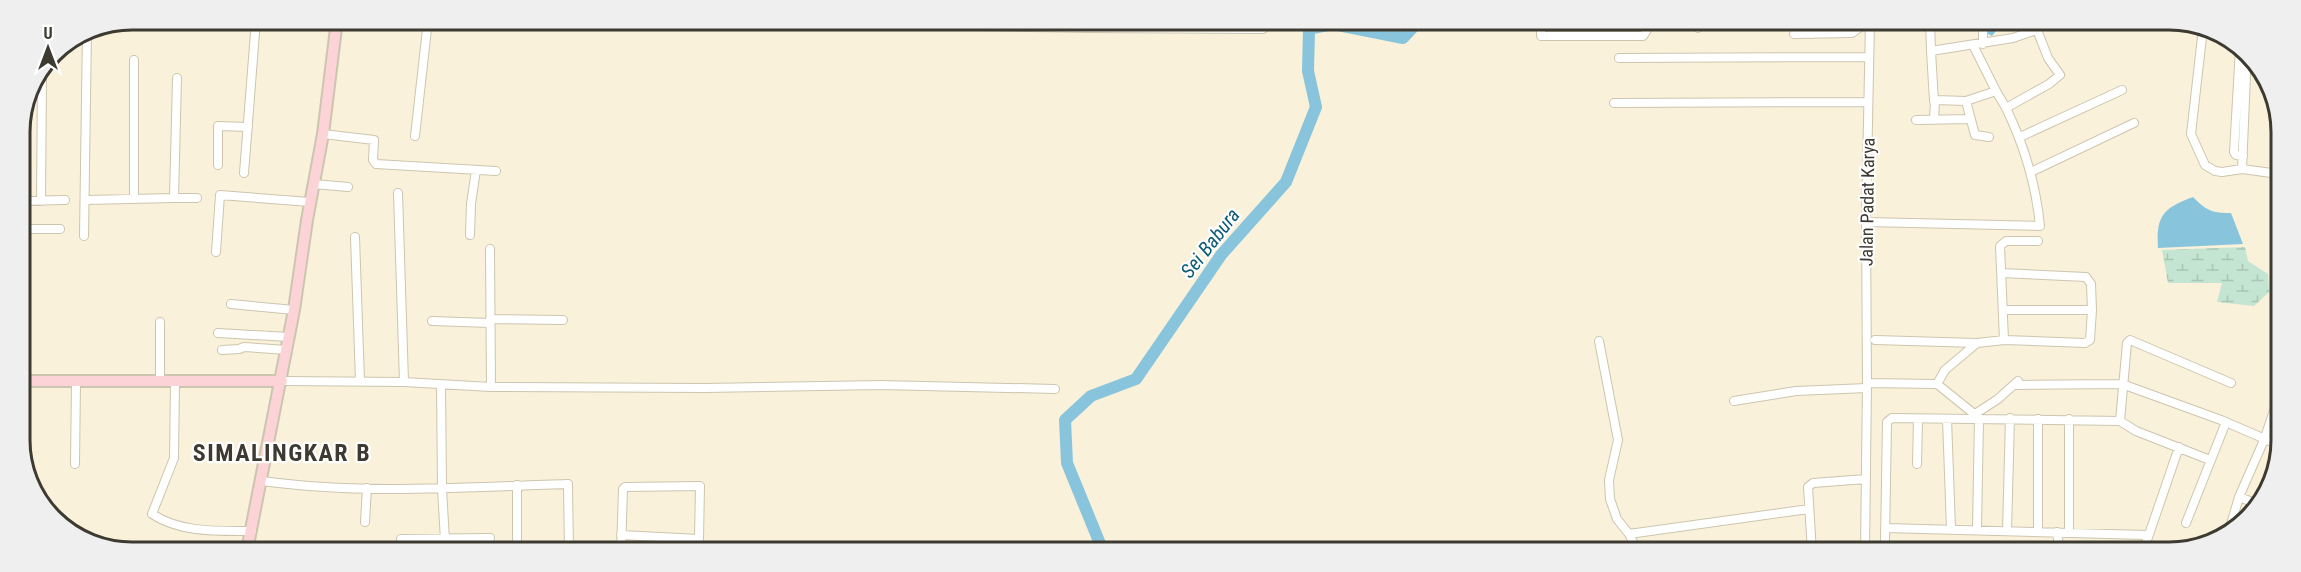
<svg xmlns="http://www.w3.org/2000/svg" width="2301" height="572" font-family="'Roboto Condensed',sans-serif">
<style>
.wetland{fill:url(#wetland-marsh)}
.water{fill:#89c4dd}
.lines{fill:none;stroke-linecap:round;stroke-linejoin:round}
.river{stroke:#89c4dd;stroke-width:12}
.street-casing{stroke:#cdc5af;stroke-width:10}
.secondary-casing{stroke:#cdc5af;stroke-width:14}
.street{stroke:#fff;stroke-width:8}
.secondary{stroke:#fcd3d6;stroke-width:10}
.labels{text-anchor:middle;dominant-baseline:central;stroke-width:4.5;stroke-linejoin:round;paint-order:stroke}
.street-label{font-size:18px;fill:#3d3a31;stroke:#fff}
.water-label{font-size:20px;font-style:italic;fill:#0d5c75;stroke:#fff}
.district-label{font-size:24px;font-weight:bold;letter-spacing:1.5px;fill:#3d3a31;stroke:#fff}
.rim{fill:none;stroke:#3d3a31;stroke-width:3}
</style>
<defs>
<pattern id="wetland-marsh" width="20" height="14" patternUnits="userSpaceOnUse" patternTransform="scale(1.5)"><rect width="20" height="14" fill="#c4e5d1"/><path d="M1 5h8M5 5V1M11 12h8M15 12V8" fill="none" stroke="#a9c5b4"/></pattern>
</defs>
<rect width="100%" height="100%" fill="#f9f1da"/>
<!-- wetland -->
<path class="wetland" d="M 2245,247 L 2248,261 L 2268,274 L 2269,292 L 2254,306 L 2217,302 L 2222,283 L 2168,283 L 2162,250 Z"/>
<!-- water -->
<path class="water" d="M 1963,21 L 2003,22 L 1992,36 Z
M 2193,197 C 2207,211 2212,213 2231,213 L 2243,244 L 2158,248 C 2156,216 2163,208 2193,197 Z"/>
<g class="lines">
<!-- river -->
<path class="river" d="M 1103,551 L 1067,463 L 1065,420 L 1091,396 L 1136,379 L 1221,255 L 1286,182 L 1316,107 L 1308,71 L 1309,29 L 1333,24 L 1403,38 L 1419,21"/>
<defs>
<path id="street" d="M 385,20 L 497,23 L 678,21 L 1089,28 L 1263,29 L 1268,21
M 1541,21 L 1541,36 L 1643,36 L 1647,30 L 1648,21
M 1930,21 L 1931,51
M 1698,28 L 1698,21
M 2203,28 L 2191,134 L 2205,165 L 2215,171 L 2222,172 L 2242,169 L 2279,174
M 1794,34 L 1852,33 L 1859,28 L 1860,21
M 1812,34 L 1813,21
M 1983,44 L 1983,22
M 1973,45 L 1996,91
M 2240,48 L 2234,152 L 2236,155 L 2243,156
M 1619,58 L 1869,57
M 134,60 L 134,199
M 1934,101 L 1931,51 L 2013,38 L 2036,30
M 1966,101 L 1975,135 L 1989,137
M 1614,103 L 1868,102
M 1916,120 L 1970,119
M 1934,120 L 1935,100 L 1966,101 L 1996,91 L 2006,108
M 323,134 L 374,140 L 373,160 L 376,164 L 496,171
M 415,136 L 428,20
M 2020,137 L 2122,90
M 218,165 L 218,126 L 248,127
M 2242,169 L 2247,52
M 2031,172 L 2134,123
M 244,173 L 256,20
M 314,184 L 348,187
M 398,193 L 404,382
M 174,198 L 197,198
M 86,200 L 174,198 L 177,78
M 20,201 L 65,200
M 41,201 L 42,76
M 1866,222 L 2040,226 C 2036,185 2024,145 2006,108 L 2049,84 L 2060,75 L 2048,58 L 2034,22
M 20,229 L 60,229
M 470,235 L 471,204 L 476,170
M 84,236 L 87,30
M 355,237 L 360,381
M 490,249 L 491,387
M 216,252 L 220,195 L 310,202
M 2002,273 L 2086,277 L 2091,284 L 2092,310
M 231,304 L 294,310
M 490,319 L 563,320
M 432,321 L 490,323
M 218,333 L 289,337
M 1875,340 L 1977,343
M 2004,340 L 2000,246 L 2006,241 L 2038,241
M 1599,341 L 1618,440 L 1609,480 L 1610,499 L 1617,519 L 1629,534 L 1638,552
M 222,350 L 239,349 L 244,347 L 287,350
M 175,381 L 174,458 L 152,514 C 181,533 218,531 252,531
M 282,381 L 404,382 L 491,387 L 705,388 L 881,385 L 1055,389
M 160,382 L 160,322
M 1867,383 L 1937,384 L 1978,417
M 1937,384 L 1945,370 L 1977,343 L 2004,340 L 2085,343 L 2090,340 L 2092,310 L 2003,310
M 441,385 L 442,489 L 445,540
M 2016,385 L 2122,384 L 2221,420 L 2279,445
M 1734,401 L 1796,391 L 1867,388
M 1975,414 L 1998,399 L 2018,381
M 1947,419 L 1951,529
M 2120,421 L 2127,343 L 2130,340 L 2231,383
M 75,464 L 76,382
M 1917,464 L 1918,419
M 262,481 C 364,495 466,487 568,484 L 569,551
M 2239,497 L 2255,503
M 365,522 L 367,488
M 2186,523 L 2226,422
M 1885,528 L 2148,535
M 1977,529 L 1979,418
M 2007,531 L 2010,418
M 2229,531 L 2239,497 L 2264,440 L 2279,396
M 2038,532 L 2038,419
M 2057,532 L 2060,552
M 2069,532 L 2069,419
M 1629,534 L 1809,509
M 401,539 L 490,538
M 1885,540 L 1887,422 L 1892,418 L 2120,421 L 2136,431 L 2210,460
M 517,551 L 517,485
M 621,551 L 623,489 L 625,487 L 700,486 L 699,539 L 621,535
M 1787,552 L 1812,548
M 1812,552 L 1808,487 L 1813,483 L 1866,479
M 1865,552 L 1867,383 L 1866,222 L 1870,21
M 2143,552 L 2179,447"/>
<path id="secondary" d="M 21,381 L 282,381
M 247,550 L 294,310 L 307,220 L 323,134 L 337,20"/>
</defs>
<!-- street casing -->
<use href="#street" class="street-casing"/>
<!-- secondary casing -->
<use href="#secondary" class="secondary-casing"/>
<!-- street -->
<use href="#street" class="street"/>
<!-- secondary -->
<use href="#secondary" class="secondary"/>
</g>
<g class="labels">
<!-- street labels -->
<g class="street-label">
<text transform="translate(1867 202) rotate(-89)">Jalan Padat Karya</text>
</g>
<!-- water labels -->
<g class="water-label">
<text transform="translate(1210 243) rotate(-52)">Sei Babura</text>
</g>
<!-- district labels -->
<g class="district-label">
<text x="282" y="453">SIMALINGKAR B</text>
</g>
</g>
<!-- crop -->
<path d="M0 0H2301V572H0ZM132 30H2169A102 102 0 0 1 2271 132V440A102 102 0 0 1 2169 542H132A102 102 0 0 1 30 440V132A102 102 0 0 1 132 30Z" fill="#efefef" fill-rule="evenodd"/>
<path class="rim" d="M132 30H2169A102 102 0 0 1 2271 132V440A102 102 0 0 1 2169 542H132A102 102 0 0 1 30 440V132A102 102 0 0 1 132 30Z"/>
<!-- north arrow -->
<g transform="translate(48 48)" stroke="#ffffff" stroke-width="4.5" paint-order="stroke">
<path d="M0-4.5L10 22L0 15L-10 22Z" fill="#3d3a31"/>
<text y="-9" font-size="16" font-weight="bold" text-anchor="middle" fill="#3d3a31">U</text>
</g>
</svg>
